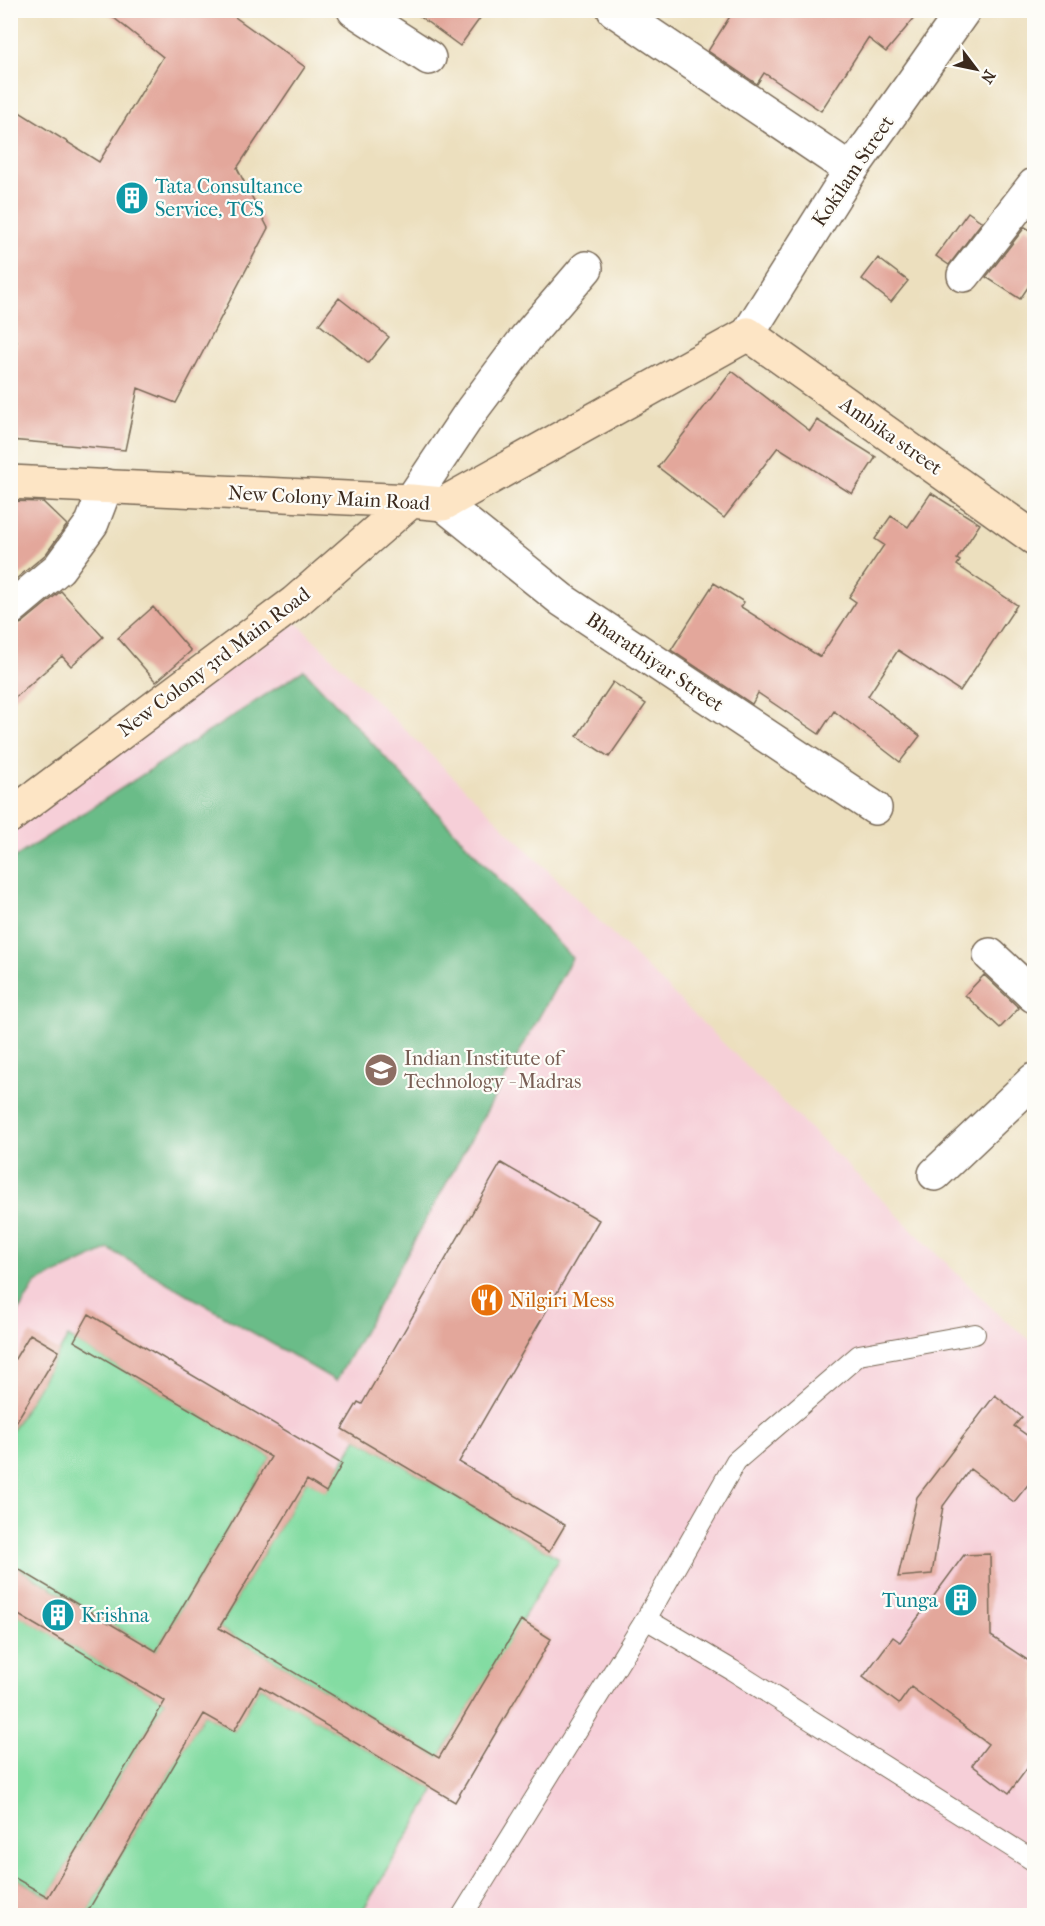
<svg xmlns="http://www.w3.org/2000/svg" width="1045" height="1926" font-family="'IM FELL French Canon',serif">
<style>
.built{fill:#f6cfd8}
.green{fill:#83dca2;stroke:#5f8360;stroke-width:1.5}
.forest{fill:#6abc88;stroke:#527353;stroke-width:1.5}
.building{fill:#e3a79b}
.lines{fill:none;stroke-linecap:round;stroke-linejoin:round}
.lane-casing{stroke:#796956;stroke-width:22}
.street-casing{stroke:#796956;stroke-width:36}
.secondary-casing{stroke:#796956;stroke-width:36}
.lane{stroke:#fff;stroke-width:20}
.street{stroke:#fff;stroke-width:33}
.secondary{stroke:#fde5c5;stroke-width:33}
.labels{text-anchor:middle;dominant-baseline:central;stroke-width:4.5;stroke-linejoin:round;paint-order:stroke}
.street-label{font-size:20px;fill:#3b2a1e;stroke:#fdfcf7}
.culture-label{font-size:20px;fill:#0d838f;stroke:#fdfcf7;text-anchor:start}
.education-label{font-size:20px;fill:#785e54;stroke:#fdfcf7;text-anchor:start}
.food-label{font-size:20px;fill:#c56008;stroke:#fdfcf7;text-anchor:start}
</style>
<rect width="100%" height="100%" fill="#fdfcf7"/>
<filter id="ink" filterUnits="userSpaceOnUse"><feTurbulence type="fractalNoise" baseFrequency=".0167" numOctaves="2"/><feDisplacementMap in="SourceGraphic" scale="12" xChannelSelector="R" yChannelSelector="G"/><feConvolveMatrix kernelMatrix="1 2 1 2 8 2 1 2 1" color-interpolation-filters="sRGB"/></filter>
<filter id="wash" filterUnits="userSpaceOnUse"><feTurbulence type="fractalNoise" baseFrequency=".008" numOctaves="4" result="noise"/><feDisplacementMap in="SourceGraphic" scale="24" xChannelSelector="R" yChannelSelector="G"/><feGaussianBlur stdDeviation="1.35" result="paint"/><feColorMatrix in="noise" values="0 0 0 0 0 0 0 0 0 0 0 0 0 0 0 0 0 1.4 0 .05"/><feComposite in="paint" operator="in"/></filter>
<g filter="url(#wash)">
<rect width="100%" height="100%" fill="#ecdfbe"/>
<!-- built -->
<path class="built" d="M 296,622 L 1000,1316 L 1034,1343 L 1034,1915 L 11,1915 L 10,825 Z"/>
<!-- green -->
<path class="green" d="M 68,1337 L 271,1457 L 156,1651 L 11,1564 L 11,1432 Z
M 357,1438 L 559,1558 L 439,1758 L 219,1628 L 307,1480 L 326,1491 Z
M 11,1610 L 165,1701 L 48,1897 L 11,1875 Z
M 260,1686 L 435,1790 L 360,1915 L 85,1916 L 204,1714 L 234,1731 Z"/>
<!-- forest -->
<path class="forest" d="M 304,670 L 572,958 L 336,1381 L 109,1249 L 36,1283 L 11,1324 L 11,860 Z"/>
<g id="blocks">
<!-- building -->
<path class="building" d="M 104,10 L 225,10 L 305,67 L 237,168 L 268,228 L 176,403 L 138,388 L 125,450 L 10,440 L 10,362 L 17,341 L 10,339 L 10,106 L 99,162 L 163,57 Z
M 411,10 L 486,10 L 460,46 Z
M 734,10 L 921,10 L 886,52 L 868,38 L 821,111 L 764,73 L 757,84 L 708,51 Z
M 968,212 L 982,222 L 949,265 L 936,256 Z
M 1025,227 L 1035,233 L 1035,277 L 1020,299 L 986,277 Z
M 878,258 L 908,281 L 891,302 L 862,279 Z
M 339,298 L 389,337 L 368,363 L 319,324 Z
M 732,371 L 810,431 L 817,420 L 876,457 L 852,494 L 778,447 L 724,518 L 658,467 Z
M 931,493 L 980,524 L 957,559 L 960,561 L 957,565 L 1017,605 L 960,691 L 898,650 L 868,696 L 920,736 L 900,762 L 834,711 L 819,734 L 758,693 L 752,704 L 671,650 L 714,583 L 744,602 L 741,607 L 820,657 L 856,602 L 849,597 L 884,545 L 875,539 L 891,516 L 908,527 Z
M 10,501 L 43,502 L 67,525 L 46,554 L 10,584 Z
M 61,591 L 103,637 L 71,666 L 62,656 L 10,702 L 10,627 L 22,623 Z
M 153,607 L 191,651 L 156,682 L 118,638 Z
M 613,682 L 646,704 L 609,757 L 577,736 Z
M 984,975 L 1019,1008 L 1000,1028 L 965,995 Z
M 501,1163 L 599,1220 L 459,1462 L 565,1525 L 549,1552 L 342,1429 L 358,1402 L 362,1404 Z
M 89,1314 L 342,1464 L 326,1492 L 307,1480 L 219,1628 L 439,1758 L 521,1620 L 551,1639 L 455,1802 L 260,1686 L 234,1731 L 204,1714 L 85,1916 L 21,1916 L 10,1909 L 10,1875 L 48,1897 L 165,1701 L 10,1610 L 10,1564 L 156,1651 L 271,1457 L 74,1341 Z
M 30,1334 L 59,1351 L 10,1432 L 10,1367 Z
M 995,1395 L 1022,1417 L 1014,1426 L 1035,1441 L 1035,1476 L 1014,1502 L 970,1469 L 943,1506 L 932,1574 L 898,1577 L 917,1497 Z
M 990,1554 L 991,1636 L 1035,1665 L 1035,1758 L 1009,1793 L 972,1765 L 988,1744 L 911,1687 L 899,1704 L 863,1677 L 893,1637 L 900,1642 L 964,1555 Z"/>
</g>
</g>
<g filter="url(#ink)">
<use href="#blocks" fill-opacity="0" stroke="#796956" stroke-width="1.5"/>
<g class="lines">
<defs>
<path id="lane" d="M 975,1334 L 859,1355 L 736,1461 L 646,1619 L 732,1670 L 1034,1861
M 462,1916 L 646,1619"/>
<path id="street" d="M 354,10 L 429,58
M 614,10 L 851,170
M 964,275 L 1034,185
M 748,334 L 851,170 L 964,10
M 411,501 L 472,410 L 526,338 L 586,268
M 443,504 L 562,600 L 875,808
M 10,609 L 59,568 L 92,523 L 106,486
M 990,955 L 1034,996
M 935,1174 L 1034,1080"/>
<path id="secondary" d="M 10,482 L 411,501 L 443,504 L 748,334 L 1034,538
M 10,816 L 294,603 L 411,501"/>
</defs>
<!-- lane casing -->
<use href="#lane" class="lane-casing"/>
<!-- street casing -->
<use href="#street" class="street-casing"/>
<!-- secondary casing -->
<use href="#secondary" class="secondary-casing"/>
<!-- lane -->
<use href="#lane" class="lane"/>
<!-- street -->
<use href="#street" class="street"/>
<!-- secondary -->
<use href="#secondary" class="secondary"/>
</g>
</g>
<!-- icons -->
<defs>
<symbol id="building-disc" viewBox="-11 -11 22 22"><circle r="9.5" fill="#0f9aa8" stroke="#fdfcf7"/><path d="M-4-6H4V6H1V3H-1V6H-4ZM-2.5-4.3h1.7v1.8h-1.7ZM.8-4.3h1.7v1.8H.8ZM-2.5-1h1.7V.8h-1.7ZM.8-1h1.7V.8H.8Z" fill="#fff"/></symbol>
<symbol id="university-disc" viewBox="-11 -11 22 22"><circle r="9.5" fill="#8d6e63" stroke="#fdfcf7"/><path d="M0-5L7-2L0 1L-7-2ZM-4 1L0 2.5L4 1V4Q0 6-4 4Z" fill="#fff"/></symbol>
<symbol id="restaurant-disc" viewBox="-11 -11 22 22"><circle r="9.5" fill="#e8710a" stroke="#fdfcf7"/><path d="M-5-6h1v4h1v-4h1v4h1v-4h1v5L-1.5 .5V6h-2V.5L-5-1ZM5-6V6H3V1.5H1.5Q1.5-4 5-6Z" fill="#fff"/></symbol>
</defs>
<g fill-rule="evenodd">
<use href="#building-disc" x="113" y="179" width="38" height="38"/>
<use href="#university-disc" x="362" y="1051" width="38" height="38"/>
<use href="#restaurant-disc" x="468" y="1281" width="38" height="38"/>
<use href="#building-disc" x="942" y="1581" width="38" height="38"/>
<use href="#building-disc" x="39" y="1596" width="38" height="38"/>
</g>
<g class="labels">
<!-- street labels -->
<g class="street-label">
<text transform="translate(853 171) rotate(-56)">Kokilam Street</text>
<text transform="translate(891 436) rotate(35)">Ambika street</text>
<text transform="translate(329 498) rotate(3)">New Colony Main Road</text>
<text transform="translate(214 662) rotate(-37)">New Colony 3rd Main Road</text>
<text transform="translate(655 662) rotate(34)">Bharathiyar Street</text>
</g>
<!-- culture labels -->
<g class="culture-label">
<text x="155" y="186">Tata Consultance<tspan x="155" dy="23">Service, TCS</tspan></text>
<text x="938" y="1600" text-anchor="end">Tunga</text>
<text x="81" y="1615">Krishna</text>
</g>
<!-- education labels -->
<g class="education-label">
<text x="404" y="1058">Indian Institute of<tspan x="404" dy="23">Technology - Madras</tspan></text>
</g>
<!-- food labels -->
<g class="food-label">
<text x="510" y="1300">Nilgiri Mess</text>
</g>
</g>
<!-- margin -->
<rect width="1045" height="1926" fill="none" stroke="#fdfcf7" stroke-width="36"/>
<!-- north arrow -->
<g transform="translate(976 69) rotate(122)" stroke="#fdfcf7" stroke-width="4.5" paint-order="stroke">
<path d="M0-4.5L10 22L0 15L-10 22Z" fill="#3b2a1e"/>
<text y="-9" font-size="16" font-weight="bold" text-anchor="middle" fill="#3b2a1e">N</text>
</g>
</svg>
